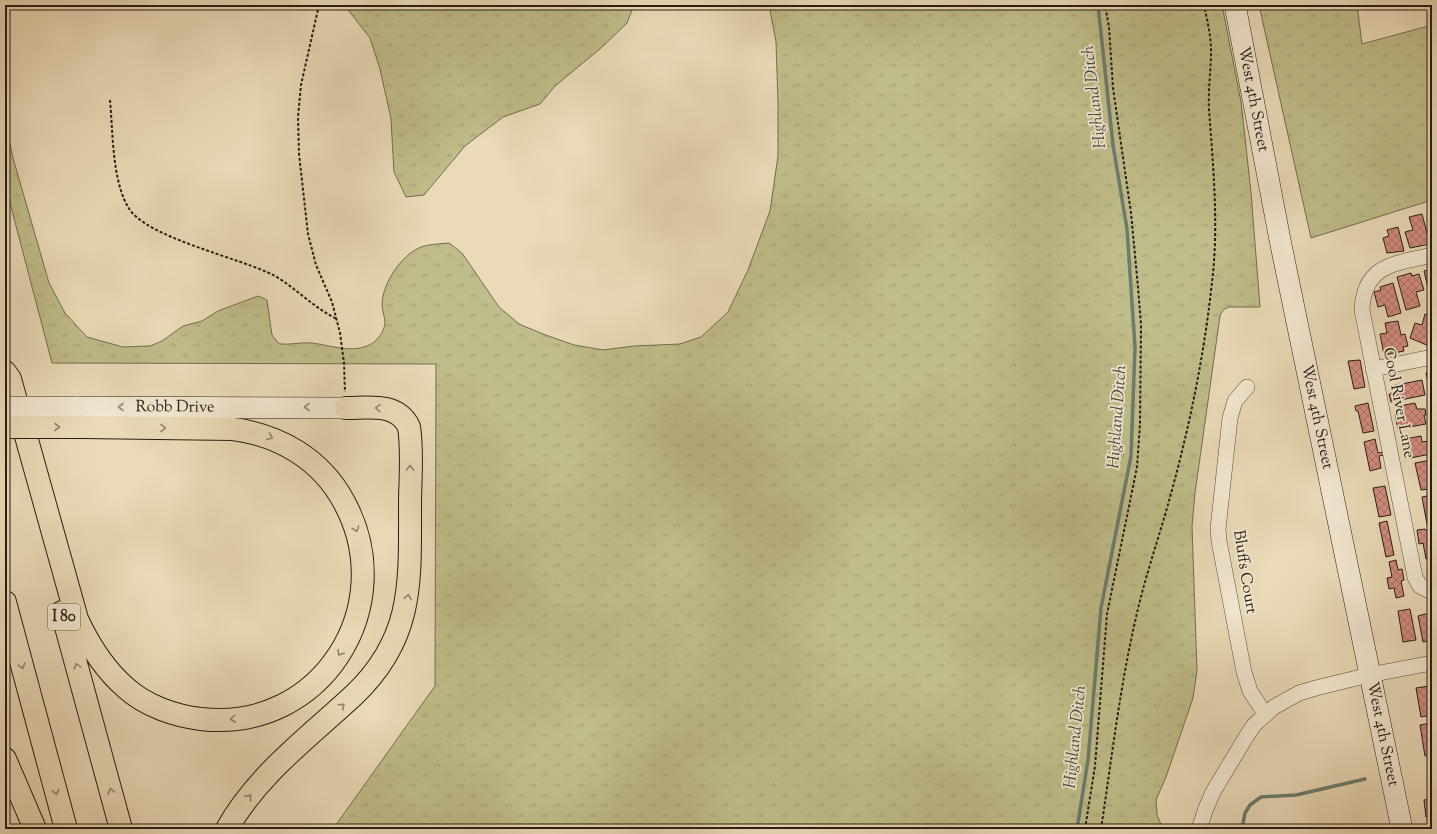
<svg xmlns="http://www.w3.org/2000/svg" width="1437" height="834" font-family="'Sorts Mill Goudy',serif">
<style>
.grass{fill:url(#grass-tufts);stroke:#736d4f}
.lines{fill:none;stroke-linecap:round;stroke-linejoin:round}
.stream{stroke:#6b7c6e;stroke-width:3.5}
.building{fill:url(#building-cross-hatch);stroke:#271d15}
.street-casing{stroke:#584c3e;stroke-width:16}
.secondary-casing{stroke:#271d15;stroke-width:22}
.highway-casing{stroke:#271d15;stroke-width:24}
.path{stroke:#271d15;stroke-width:2;stroke-dasharray:3 2;stroke-linecap:butt}
.street{stroke:#f1e7d0;stroke-width:15}
.secondary{stroke:#f1e7d0;stroke-width:21}
.highway{stroke:#eadab7;stroke-width:22}
.secondary-bridge-casing{stroke:#271d15;stroke-width:22;stroke-linecap:butt}
.highway-bridge-casing{stroke:#271d15;stroke-width:24;stroke-linecap:butt}
.secondary-bridge{stroke:#f1e7d0;stroke-width:21}
.highway-bridge{stroke:#eadab7;stroke-width:22}
.oneway{stroke:#968c7c}
.oneway2{stroke:#92856e}
.labels{text-anchor:middle;dominant-baseline:central;stroke-width:3.5;stroke-linejoin:round;paint-order:stroke}
.shield{fill:#f1e7d0;stroke:#645a4d;stroke-width:1}
.shield-label{font-size:15px;font-weight:bold;fill:#271d15}
.street-label{font-size:16px;fill:#271d15;stroke:#f1e7d0}
.water-label{font-size:17px;font-style:italic;fill:#494c42;stroke:#f1e7d0}
</style>
<defs>
<pattern id="grass-tufts" width="24" height="20" patternUnits="userSpaceOnUse"><rect width="24" height="20" fill="#bfbd89"/><path d="M3 7l-1-3M5 7V3M7 7l1-3M15 17l-1-3M17 17v-4M19 17l1-3" fill="none" stroke="#a4a275"/></pattern>
<pattern id="building-cross-hatch" width="8" height="8" patternUnits="userSpaceOnUse"><rect width="8" height="8" fill="#d38c81"/><path d="M0 0l8 8M0 8l8-8" fill="none" stroke="#ab7268"/></pattern>
</defs>
<rect width="100%" height="100%" fill="#eadab7"/>
<filter id="stains"><feTurbulence type="fractalNoise" baseFrequency=".005" numOctaves="4"/><feColorMatrix values="0 0 0 0 .2 0 0 0 0 .09 0 0 0 0 .02 0 0 0 .5 -.17"/></filter>
<radialGradient id="worn" r=".72"><stop offset=".6" stop-color="#630" stop-opacity="0"/><stop offset="1" stop-color="#630" stop-opacity=".3"/></radialGradient>
<!-- grass -->
<path class="grass" d="M 347,5 L 634,5 L 627,23 L 601,48 L 555,86 L 540,104 L 503,117 L 465,146 L 424,195 L 406,197 L 394,172 L 391,119 L 380,69 L 370,38 L 349,11 Z
M 769,5 L 1222,5 L 1241,102 L 1251,192 L 1260,307 L 1229,307 L 1223,310 L 1220,316 L 1195,493 L 1192,526 L 1197,670 L 1193,698 L 1166,777 L 1156,800 L 1157,815 L 1163,829 L 333,829 L 435,686 L 436,364 L 52,363 L 5,184 L 5,121 L 13,158 L 49,283 L 65,313 L 87,337 L 123,347 L 150,346 L 162,341 L 183,326 L 202,321 L 218,311 L 258,296 L 267,300 L 272,335 L 279,344 C 290,345 302,342 312,343 C 329,345 350,353 367,346 C 376,343 384,333 385,323 C 385,317 382,311 382,305 C 382,284 401,255 421,247 C 429,244 440,244 449,243 L 462,253 L 499,307 L 519,324 L 543,334 L 574,345 L 603,350 L 634,346 L 680,344 L 701,337 L 728,312 L 748,270 L 770,211 L 778,156 L 778,103 L 776,42 Z
M 1259,5 L 1357,5 L 1362,44 L 1432,25 L 1432,200 L 1311,238 Z"/>
<g class="lines">
<!-- stream -->
<path class="stream" d="M 1077,829 L 1088,760 L 1101,608 L 1131,456 L 1135,347 L 1127,229 L 1113,145 L 1098,5
M 1242,829 L 1245,813 L 1250,805 L 1261,797 L 1296,795 L 1365,779"/>
</g>
<!-- building -->
<path class="building" d="M 1422,214 L 1430,244 L 1410,248 L 1405,232 L 1413,230 L 1409,217 Z
M 1432,216 L 1432,225 L 1429,226 L 1427,217 Z
M 1398,227 L 1404,251 L 1387,253 L 1383,238 L 1389,236 L 1387,230 Z
M 1431,269 L 1432,272 L 1432,305 L 1424,271 Z
M 1411,273 L 1412,276 L 1419,274 L 1424,290 L 1416,292 L 1420,306 L 1406,310 L 1397,277 Z
M 1393,283 L 1401,313 L 1388,317 L 1385,305 L 1378,307 L 1374,292 L 1381,290 L 1380,287 Z
M 1425,314 L 1432,316 L 1432,337 L 1429,346 L 1410,338 L 1415,323 L 1422,325 Z
M 1398,321 L 1401,335 L 1405,334 L 1408,346 L 1403,347 L 1404,351 L 1384,355 L 1380,334 L 1387,333 L 1385,323 Z
M 1360,360 L 1365,387 L 1354,389 L 1348,361 Z
M 1432,372 L 1432,392 L 1430,392 L 1426,373 Z
M 1422,380 L 1425,395 L 1391,402 L 1389,394 L 1392,394 L 1391,386 Z
M 1368,403 L 1374,431 L 1363,433 L 1358,411 L 1356,411 L 1355,406 Z
M 1415,403 L 1417,409 L 1425,409 L 1426,415 L 1424,415 L 1426,424 L 1398,429 L 1395,414 L 1401,413 L 1400,406 Z
M 1421,436 L 1422,442 L 1429,441 L 1431,454 L 1405,459 L 1402,446 L 1407,445 L 1405,439 Z
M 1375,439 L 1378,453 L 1383,452 L 1384,455 L 1379,456 L 1381,468 L 1370,471 L 1364,442 Z
M 1431,460 L 1432,489 L 1421,490 L 1415,463 Z
M 1385,486 L 1391,515 L 1379,517 L 1373,488 Z
M 1432,495 L 1432,523 L 1427,524 L 1422,497 Z
M 1387,521 L 1394,555 L 1386,557 L 1379,523 Z
M 1425,529 L 1426,531 L 1432,530 L 1432,558 L 1426,559 L 1423,543 L 1419,544 L 1417,530 Z
M 1396,560 L 1398,570 L 1402,569 L 1404,580 L 1401,581 L 1404,596 L 1396,598 L 1394,588 L 1389,589 L 1387,578 L 1392,577 L 1389,562 Z
M 1427,569 L 1432,569 L 1432,576 L 1429,577 Z
M 1410,609 L 1416,640 L 1403,642 L 1398,611 Z
M 1425,614 L 1432,614 L 1432,640 L 1423,642 L 1418,616 Z
M 1429,686 L 1432,703 L 1432,715 L 1421,717 L 1416,688 Z
M 1432,723 L 1432,755 L 1425,756 L 1420,725 Z
M 1432,799 L 1432,816 L 1426,817 L 1424,800 Z"/>
<g class="lines">
<defs>
<path id="street" d="M 1432,255 C 1395,264 1364,264 1362,310 L 1415,577 L 1420,586 L 1432,592
M 1373,369 L 1432,357
M 1247,387 L 1235,401 L 1230,418 L 1218,529 L 1219,541 L 1244,672 L 1250,691 L 1265,714
M 1199,829 L 1206,808 L 1213,792 L 1246,737 L 1254,725 L 1274,707 L 1299,693 L 1316,688 L 1369,675 L 1432,663"/>
<g id="secondary">
<path id="s1" d="M 1235,5 L 1281,245 L 1402,829"/>
<path id="s2" d="M 76,407 L 346,408"/>
</g>
<path id="highway" d="M 5,372 L 10,379 L 77,619 C 89,645 104,669 126,688 C 146,706 175,716 201,719 C 321,733 401,606 344,502 C 321,459 279,435 233,429 L 82,427
M 5,602 L 66,829
M 62,612 L 121,829
M 5,759 L 35,829
M 227,829 C 257,775 309,737 354,695 C 414,638 410,582 410,505 C 410,480 413,452 409,427 C 397,402 369,408 346,408"/>
</defs>
<!-- street casing -->
<use href="#street" class="street-casing"/>
<!-- secondary casing -->
<use href="#secondary" class="secondary-casing"/>
<!-- highway casing -->
<use href="#highway" class="highway-casing"/>
<!-- path -->
<path class="path" d="M 319,5 L 301,85 L 298,117 L 299,154 L 308,234 L 316,265 L 332,302 L 340,333 L 344,363 L 345,392
M 110,100 C 113,133 112,179 128,207 C 145,238 242,258 275,276 C 297,289 314,308 337,319
M 1085,829 L 1095,766 L 1107,614 L 1137,467 L 1140,424 L 1141,325 L 1138,287 L 1131,213 L 1113,88 L 1109,27 L 1105,5
M 1101,829 C 1112,757 1120,685 1137,613 C 1145,578 1157,543 1167,508 C 1188,434 1204,358 1212,282 C 1219,225 1213,166 1209,109 C 1208,89 1211,70 1211,51 C 1211,35 1207,20 1204,5"/>
<!-- street -->
<use href="#street" class="street"/>
<!-- secondary -->
<use href="#secondary" class="secondary"/>
<!-- highway -->
<use href="#highway" class="highway"/>
<defs>
<path id="secondary-bridge" d="M 5,407 L 76,407"/>
<path id="highway-bridge" d="M 5,427 L 82,427"/>
</defs>
<!-- secondary-bridge casing -->
<use href="#secondary-bridge" class="secondary-bridge-casing"/>
<!-- highway-bridge casing -->
<use href="#highway-bridge" class="highway-bridge-casing"/>
<!-- secondary-bridge -->
<use href="#secondary-bridge" class="secondary-bridge"/>
<!-- highway-bridge -->
<use href="#highway-bridge" class="highway-bridge"/>
</g>
<!-- one-way arrows -->
<defs><path id="oneway-chevron" d="M-2-3.5L2.5 0L-2 3.5" fill="none" stroke-width="1.6" stroke-linecap="round" stroke-linejoin="round"/></defs>
<g class="oneway">
<use href="#oneway-chevron" transform="translate(121 407) rotate(-180)"/>
<use href="#oneway-chevron" transform="translate(307 407) rotate(-180)"/>
</g>
<g class="oneway2">
<use href="#oneway-chevron" transform="translate(378 408) rotate(-177)"/>
<use href="#oneway-chevron" transform="translate(57 427)"/>
<use href="#oneway-chevron" transform="translate(163 428) rotate(1)"/>
<use href="#oneway-chevron" transform="translate(270 437) rotate(22)"/>
<use href="#oneway-chevron" transform="translate(410 468) rotate(-90)"/>
<use href="#oneway-chevron" transform="translate(356 529) rotate(71)"/>
<use href="#oneway-chevron" transform="translate(408 597) rotate(-80)"/>
<use href="#oneway-chevron" transform="translate(340 653) rotate(122)"/>
<use href="#oneway-chevron" transform="translate(22 666) rotate(75)"/>
<use href="#oneway-chevron" transform="translate(77 666) rotate(-105)"/>
<use href="#oneway-chevron" transform="translate(342 706) rotate(-42)"/>
<use href="#oneway-chevron" transform="translate(233 719) rotate(173)"/>
<use href="#oneway-chevron" transform="translate(111 791) rotate(-105)"/>
<use href="#oneway-chevron" transform="translate(56 792) rotate(75)"/>
<use href="#oneway-chevron" transform="translate(249 797) rotate(-51)"/>
</g>
<g class="labels">
<!-- shield labels -->
<rect class="shield" x="48" y="604" width="32" height="26" rx="3"/>
<g class="shield-label">
<text x="64" y="617">I 80</text>
</g>
<!-- street labels -->
<g class="street-label">
<text stroke="none"><textPath href="#s1" startOffset="96">West 4th Street</textPath></text>
<text transform="translate(1398 403) rotate(79)">Cool River Lane</text>
<text stroke="none"><textPath href="#s2" startOffset="99">Robb Drive</textPath></text>
<text stroke="none"><textPath href="#s1" startOffset="420">West 4th Street</textPath></text>
<text transform="translate(1244 572) rotate(81)">Bluffs Court</text>
<text stroke="none"><textPath href="#s1" startOffset="744">West 4th Street</textPath></text>
</g>
<!-- water labels -->
<g class="water-label">
<text transform="translate(1095 97) rotate(-97)">Highland Ditch</text>
<text transform="translate(1118 417) rotate(-86)">Highland Ditch</text>
<text transform="translate(1076 737) rotate(-84)">Highland Ditch</text>
</g>
</g>
<!-- margin -->
<rect width="1437" height="834" fill="none" stroke="#eadab7" stroke-width="20"/>
<rect x="6" y="6" width="1425" height="822" fill="none" stroke="#271d15" stroke-width="2"/>
<rect x="10" y="10" width="1417" height="814" fill="none" stroke="#271d15"/>
<rect width="100%" height="100%" filter="url(#stains)"/>
<rect width="100%" height="100%" fill="url(#worn)"/>
</svg>
